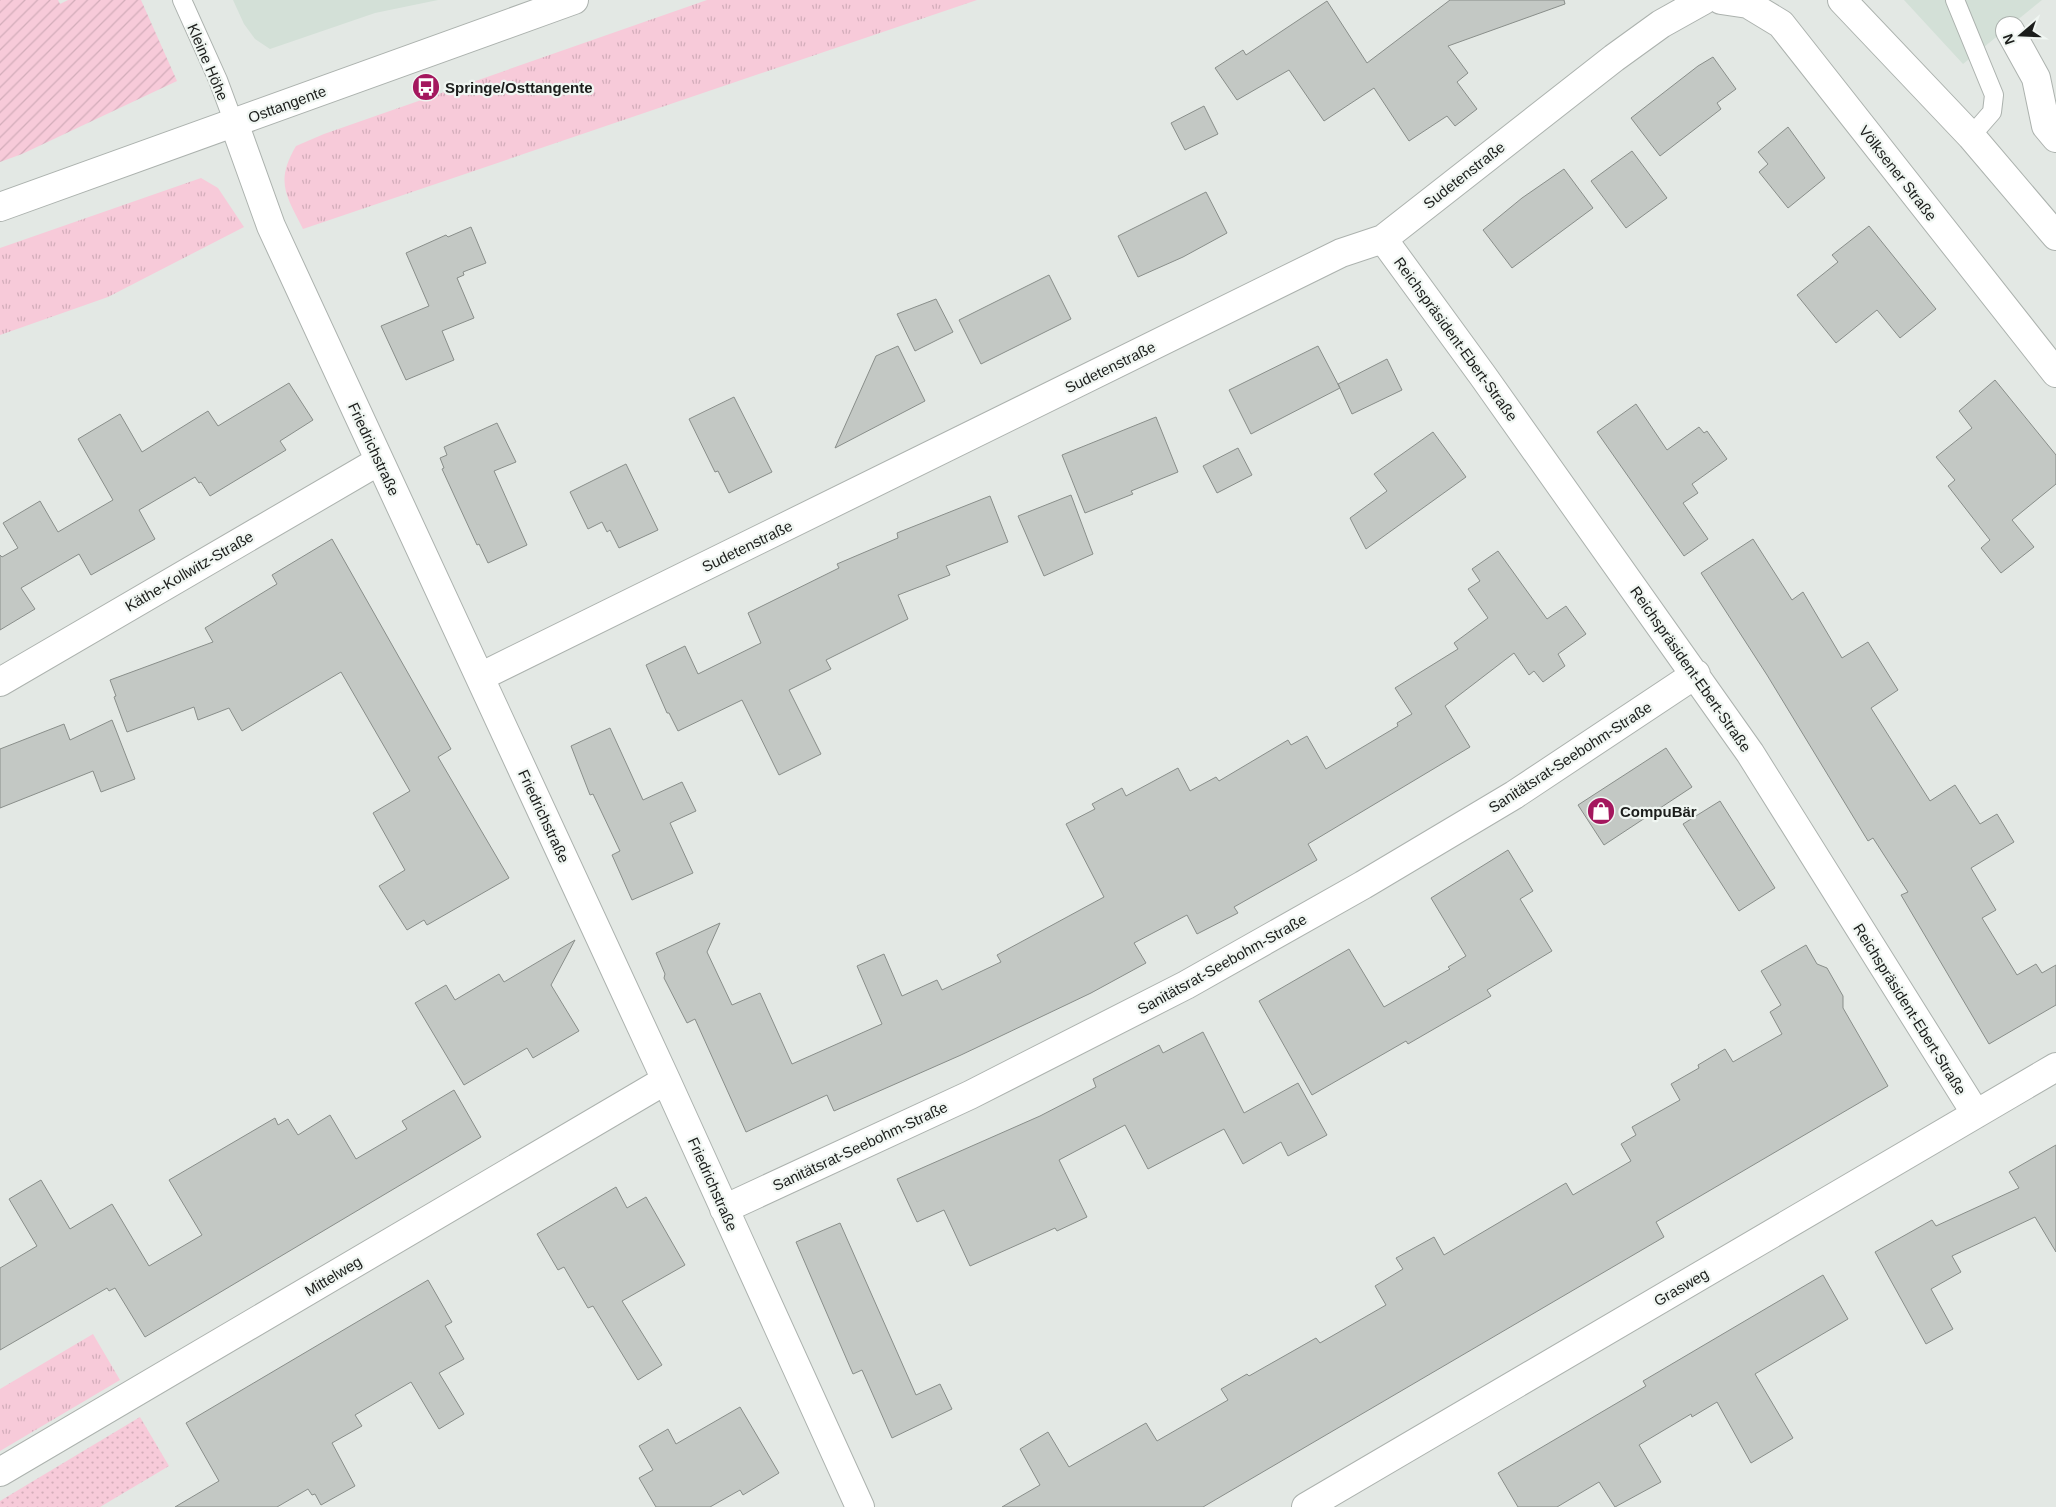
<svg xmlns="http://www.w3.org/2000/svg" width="2056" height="1507" font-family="Helvetica,sans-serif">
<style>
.built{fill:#d3e0d7}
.grass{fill:url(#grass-tufts)}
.park{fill:url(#park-dots)}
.garden{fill:url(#garden-furrows)}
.building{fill:#c3c8c4;stroke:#898e8a}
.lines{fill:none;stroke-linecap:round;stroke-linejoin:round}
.lane-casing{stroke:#acb2ae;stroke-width:20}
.street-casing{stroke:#acb2ae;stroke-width:30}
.secondary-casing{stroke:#acb2ae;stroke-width:30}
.lane{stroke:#fff;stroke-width:18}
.street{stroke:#fff;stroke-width:28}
.secondary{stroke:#fff;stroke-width:28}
.labels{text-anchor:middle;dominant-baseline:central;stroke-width:4.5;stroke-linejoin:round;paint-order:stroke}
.street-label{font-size:15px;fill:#1b1d1b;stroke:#f0f6f2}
.poi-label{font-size:15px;font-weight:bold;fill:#1b1d1b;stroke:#f0f6f2;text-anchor:start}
</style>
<defs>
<pattern id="grass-tufts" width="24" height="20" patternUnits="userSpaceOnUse" patternTransform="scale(1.25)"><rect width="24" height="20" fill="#f7cad9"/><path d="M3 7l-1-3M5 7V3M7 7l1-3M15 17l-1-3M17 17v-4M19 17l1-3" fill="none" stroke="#d3adba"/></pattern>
<pattern id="park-dots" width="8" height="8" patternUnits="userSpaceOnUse" patternTransform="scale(1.25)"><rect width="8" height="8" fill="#f7cad9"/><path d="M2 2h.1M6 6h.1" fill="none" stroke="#d3adba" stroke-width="1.8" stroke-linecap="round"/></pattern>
<pattern id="garden-furrows" width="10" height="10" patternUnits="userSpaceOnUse" patternTransform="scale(1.25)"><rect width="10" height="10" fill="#f7cad9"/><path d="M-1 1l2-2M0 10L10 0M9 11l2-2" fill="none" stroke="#d3adba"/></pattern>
</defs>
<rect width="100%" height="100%" fill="#e3e8e4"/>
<!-- built -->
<path class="built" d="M 233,0 L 438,0 L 375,13 L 270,49 L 255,39 L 244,24 Z
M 1904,0 L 2042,0 L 1963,64 Z"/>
<!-- grass -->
<path class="grass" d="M 707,0 L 977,0 L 303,229 C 286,195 275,182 296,146 L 324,134 Z
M 201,178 L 218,188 L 244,227 L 108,297 L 0,335 L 0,248 Z
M 93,1334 L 120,1380 L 0,1451 L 0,1389 Z"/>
<!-- park -->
<path class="park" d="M 140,1417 L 169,1466 L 100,1507 L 0,1507 L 0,1501 Z"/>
<!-- garden -->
<path class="garden" d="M 0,0 L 58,0 L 60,4 L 68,0 L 141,0 L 177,81 L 22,154 L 0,162 Z"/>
<!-- building -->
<path class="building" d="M 1450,0 L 1564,0 L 1565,4 L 1448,46 L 1468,73 L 1457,82 L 1477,109 L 1455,126 L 1447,116 L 1409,141 L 1374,88 L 1324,121 L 1289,70 L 1237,100 L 1215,68 L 1243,50 L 1246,55 L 1327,1 L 1367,63 Z
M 1713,57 L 1736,89 L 1717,103 L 1721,109 L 1660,156 L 1631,118 L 1698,66 Z
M 1204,106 L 1218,134 L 1185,150 L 1171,123 Z
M 1788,127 L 1825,178 L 1788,208 L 1759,172 L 1768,164 L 1758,152 Z
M 1632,151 L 1667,198 L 1626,228 L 1591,181 Z
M 1564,169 L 1593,208 L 1512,268 L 1483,230 L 1522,198 Z
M 1206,192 L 1227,233 L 1183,257 L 1138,277 L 1118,236 Z
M 1869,226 L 1936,309 L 1900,338 L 1877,310 L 1836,343 L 1797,295 L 1838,262 L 1832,255 Z
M 471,227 L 486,263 L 463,272 L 464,275 L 457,278 L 474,318 L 442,331 L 454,360 L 406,380 L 381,326 L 429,306 L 406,253 L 446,235 L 448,237 Z
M 1049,275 L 1071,319 L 981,364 L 959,320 Z
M 936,299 L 953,332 L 915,351 L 897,314 Z
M 898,346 L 925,401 L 835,448 L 876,356 Z
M 1318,346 L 1340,388 L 1251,434 L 1229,390 Z
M 1387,359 L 1402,390 L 1352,414 L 1338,384 Z
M 1995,380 L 2056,455 L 2056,484 L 2012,520 L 2034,547 L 2001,573 L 1981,548 L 1990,540 L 1948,486 L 1955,480 L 1936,457 L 1972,428 L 1959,411 Z
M 289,383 L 313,420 L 280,441 L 286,450 L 210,496 L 201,482 L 199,483 L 195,477 L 139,510 L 155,539 L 91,575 L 79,554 L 21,588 L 35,609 L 0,630 L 0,555 L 2,557 L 18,548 L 3,523 L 40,501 L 58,532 L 113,500 L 78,439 L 120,414 L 142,452 L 208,411 L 218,426 Z
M 734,397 L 772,472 L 729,493 L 718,471 L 715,472 L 689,419 Z
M 1636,404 L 1667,450 L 1699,427 L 1704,433 L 1707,431 L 1727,459 L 1692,484 L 1698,493 L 1683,503 L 1708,539 L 1684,556 L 1597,432 Z
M 1156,417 L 1178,472 L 1131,491 L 1133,494 L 1085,513 L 1062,455 Z
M 497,423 L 516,462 L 494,471 L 527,545 L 488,563 L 479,544 L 477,545 L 442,469 L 444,468 L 440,458 L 447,455 L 444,447 Z
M 1433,432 L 1466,477 L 1366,549 L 1350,518 L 1387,491 L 1374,474 Z
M 1238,448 L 1252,475 L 1217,493 L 1203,466 Z
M 626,464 L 658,530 L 619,548 L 610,530 L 607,532 L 602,522 L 588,529 L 570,492 Z
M 1071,495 L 1093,554 L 1044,576 L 1018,516 Z
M 990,496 L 1008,542 L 946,566 L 950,575 L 898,595 L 908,619 L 826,660 L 831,669 L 789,690 L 821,754 L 779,775 L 742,700 L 678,731 L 669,713 L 667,713 L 646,665 L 685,646 L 698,674 L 761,643 L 748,613 L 839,568 L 837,564 L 898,538 L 897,533 Z
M 332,539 L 451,749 L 438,757 L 509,878 L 427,925 L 424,920 L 407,930 L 379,886 L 405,870 L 373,813 L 410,791 L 341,672 L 242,731 L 229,708 L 198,720 L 194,707 L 127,732 L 114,697 L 116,696 L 110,680 L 213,642 L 205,628 L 277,584 L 272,575 Z
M 1753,539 L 1792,600 L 1803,592 L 1842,658 L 1868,642 L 1898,690 L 1871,708 L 1930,801 L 1955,785 L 1980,824 L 1997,814 L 2014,842 L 1971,868 L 1996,910 L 1982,918 L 2017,975 L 2036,964 L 2042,973 L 2056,965 L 2056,1005 L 1989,1044 L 1901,895 L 1908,892 L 1873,838 L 1868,841 L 1767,675 L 1701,573 Z
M 1498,551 L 1547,619 L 1566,606 L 1586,634 L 1558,654 L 1565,666 L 1543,682 L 1534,671 L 1529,675 L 1514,653 L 1445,706 L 1470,747 L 1308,844 L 1317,860 L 1234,907 L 1238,913 L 1197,934 L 1187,915 L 1134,943 L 1146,963 L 1091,993 L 961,1055 L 834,1111 L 827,1095 L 746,1132 L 695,1019 L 687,1023 L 664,978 L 665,974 L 656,953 L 720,923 L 707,952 L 732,1005 L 760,993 L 792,1064 L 882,1024 L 857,966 L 884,954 L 902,996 L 937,980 L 942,990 L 1001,962 L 997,955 L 1104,897 L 1066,824 L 1095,809 L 1092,804 L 1122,788 L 1126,796 L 1178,768 L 1190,791 L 1216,777 L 1219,781 L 1288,740 L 1291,745 L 1307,736 L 1326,769 L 1398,726 L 1397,723 L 1412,714 L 1395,688 L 1458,649 L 1454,643 L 1488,618 L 1468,589 L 1480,581 L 1472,569 Z
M 112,720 L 135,779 L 101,792 L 93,771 L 0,808 L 0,749 L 64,724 L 70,740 Z
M 610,728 L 643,800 L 682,782 L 696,811 L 670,823 L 693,873 L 632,900 L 612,855 L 620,851 L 593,794 L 590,795 L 571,746 Z
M 1666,748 L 1692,787 L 1604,845 L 1578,805 Z
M 1720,801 L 1775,888 L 1739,911 L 1683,824 Z
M 1508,850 L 1533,891 L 1520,899 L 1552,951 L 1487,990 L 1491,996 L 1408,1044 L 1406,1041 L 1312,1095 L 1259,1001 L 1349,949 L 1384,1007 L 1450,969 L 1448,967 L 1466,956 L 1431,898 Z
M 575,940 L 551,985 L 579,1031 L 533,1058 L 527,1048 L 464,1085 L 415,1003 L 446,985 L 455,1000 L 499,974 L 504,982 Z
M 1806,945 L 1817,964 L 1827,968 L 1843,996 L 1843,1008 L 1888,1086 L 1656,1222 L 1664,1237 L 1203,1507 L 1002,1507 L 1040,1485 L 1020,1449 L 1048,1432 L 1069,1467 L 1146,1423 L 1157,1441 L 1228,1400 L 1221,1389 L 1247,1374 L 1249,1376 L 1316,1338 L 1320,1343 L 1386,1305 L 1375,1286 L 1403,1269 L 1396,1258 L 1434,1237 L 1444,1255 L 1566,1183 L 1573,1195 L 1631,1161 L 1621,1144 L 1636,1135 L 1632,1127 L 1680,1100 L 1671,1084 L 1699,1068 L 1698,1065 L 1725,1049 L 1733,1062 L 1782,1034 L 1770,1012 L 1781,1005 L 1761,971 Z
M 1203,1032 L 1244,1113 L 1298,1083 L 1327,1135 L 1288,1156 L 1281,1142 L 1243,1164 L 1224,1129 L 1148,1169 L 1125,1125 L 1059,1160 L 1087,1217 L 1057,1231 L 1055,1228 L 970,1266 L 944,1210 L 917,1222 L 897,1179 L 1040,1116 L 1096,1087 L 1093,1079 L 1159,1045 L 1163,1053 Z
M 454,1090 L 481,1137 L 145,1337 L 115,1288 L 109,1291 L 107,1288 L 0,1350 L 0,1268 L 37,1246 L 9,1199 L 41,1180 L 70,1229 L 112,1204 L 149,1266 L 202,1235 L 169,1180 L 275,1118 L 278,1125 L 288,1119 L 298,1135 L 330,1115 L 356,1159 L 407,1129 L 402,1121 Z
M 2056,1145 L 2056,1252 L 2035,1217 L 1952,1256 L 1961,1272 L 1931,1289 L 1953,1329 L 1926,1344 L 1875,1252 L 1932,1220 L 1936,1226 L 2019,1188 L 2009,1172 Z
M 616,1187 L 627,1208 L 646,1197 L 685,1265 L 622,1301 L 662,1365 L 638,1380 L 593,1306 L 588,1308 L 564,1267 L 558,1270 L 537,1234 Z
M 840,1223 L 916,1395 L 940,1384 L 952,1409 L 892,1438 L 862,1370 L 853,1374 L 796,1242 Z
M 1823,1275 L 1848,1319 L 1755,1374 L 1793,1438 L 1751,1463 L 1717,1402 L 1692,1417 L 1691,1414 L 1639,1445 L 1661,1482 L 1615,1507 L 1599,1482 L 1557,1507 L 1518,1507 L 1498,1473 L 1646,1386 L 1643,1381 Z
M 428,1280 L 452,1322 L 445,1326 L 464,1359 L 439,1373 L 464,1414 L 439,1429 L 411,1382 L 355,1415 L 362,1426 L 332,1443 L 355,1486 L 321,1505 L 315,1494 L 312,1495 L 308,1489 L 277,1507 L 175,1507 L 219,1481 L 186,1423 Z
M 740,1407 L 779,1473 L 743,1495 L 740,1490 L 710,1507 L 656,1507 L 639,1478 L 653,1470 L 639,1446 L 668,1429 L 676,1444 Z"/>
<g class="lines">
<defs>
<path id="lane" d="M 182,0 L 218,80 L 234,123
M 1955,0 L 1994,95 L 1992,112 L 1971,136"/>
<path id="street" d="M 1721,0 L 1748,4 L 1781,24 L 2056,373
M 2010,31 L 2036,78 L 2046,126 L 2056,138
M 234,123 L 271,226 L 666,1080 L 860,1507
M 1383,239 L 1483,376 L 1750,753 L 1976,1114
M 480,677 L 1341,253 L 1383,239 L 1614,58 L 1661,24 L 1704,0
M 0,682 L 379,461
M 724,1209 L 970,1095 L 1186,985 L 1363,885 L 1514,795 L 1696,674
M 0,1472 L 666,1080
M 1306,1507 L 2056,1067"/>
<path id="secondary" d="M 1842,0 L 1971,136 L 2056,236
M 0,207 L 574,0"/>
</defs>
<!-- lane casing -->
<use href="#lane" class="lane-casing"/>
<!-- street casing -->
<use href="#street" class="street-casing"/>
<!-- secondary casing -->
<use href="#secondary" class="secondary-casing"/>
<!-- lane -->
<use href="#lane" class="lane"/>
<!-- street -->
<use href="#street" class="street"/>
<!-- secondary -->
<use href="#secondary" class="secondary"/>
</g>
<!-- icons -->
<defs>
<symbol id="bus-disc" viewBox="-11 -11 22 22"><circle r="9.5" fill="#a4175e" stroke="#f0f6f2"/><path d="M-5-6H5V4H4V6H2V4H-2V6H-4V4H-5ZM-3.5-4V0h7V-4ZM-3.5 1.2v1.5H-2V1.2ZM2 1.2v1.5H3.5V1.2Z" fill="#fff"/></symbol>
<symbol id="shop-disc" viewBox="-11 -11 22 22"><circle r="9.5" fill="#a4175e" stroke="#f0f6f2"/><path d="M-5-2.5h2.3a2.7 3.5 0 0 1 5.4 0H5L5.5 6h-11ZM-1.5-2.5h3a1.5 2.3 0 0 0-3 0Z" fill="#fff"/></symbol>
</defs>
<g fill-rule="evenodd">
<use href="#bus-disc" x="410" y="71" width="32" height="32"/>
<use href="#shop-disc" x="1585" y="795" width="32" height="32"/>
</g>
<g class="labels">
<!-- street labels -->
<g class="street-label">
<text transform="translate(208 62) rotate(67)">Kleine Höhe</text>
<text transform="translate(287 104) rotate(-20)">Osttangente</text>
<text transform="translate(1898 173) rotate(52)">Völksener Straße</text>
<text transform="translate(1464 175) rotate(-38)">Sudetenstraße</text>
<text transform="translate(1456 339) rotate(54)">Reichspräsident-Ebert-Straße</text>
<text transform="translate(1110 367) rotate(-26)">Sudetenstraße</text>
<text transform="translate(374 449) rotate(65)">Friedrichstraße</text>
<text transform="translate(747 546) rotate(-26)">Sudetenstraße</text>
<text transform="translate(189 571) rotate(-30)">Käthe-Kollwitz-Straße</text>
<text transform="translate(1691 669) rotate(55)">Reichspräsident-Ebert-Straße</text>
<text transform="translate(1570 757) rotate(-33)">Sanitätsrat-Seebohm-Straße</text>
<text transform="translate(544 816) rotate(65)">Friedrichstraße</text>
<text transform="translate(1222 964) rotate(-29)">Sanitätsrat-Seebohm-Straße</text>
<text transform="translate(1910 1009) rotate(58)">Reichspräsident-Ebert-Straße</text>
<text transform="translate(860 1146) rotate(-25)">Sanitätsrat-Seebohm-Straße</text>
<text transform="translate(713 1184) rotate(66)">Friedrichstraße</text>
<text transform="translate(333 1276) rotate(-31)">Mittelweg</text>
<text transform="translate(1681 1287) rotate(-30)">Grasweg</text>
</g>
<!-- poi labels -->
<g class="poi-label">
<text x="445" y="87">Springe/Osttangente</text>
<text x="1620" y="811">CompuBär</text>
</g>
</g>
<!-- north arrow -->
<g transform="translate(2021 35) rotate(251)" stroke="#f0f6f2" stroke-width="4" paint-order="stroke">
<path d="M0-4L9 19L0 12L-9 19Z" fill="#1b1d1b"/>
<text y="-8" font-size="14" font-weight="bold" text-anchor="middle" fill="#1b1d1b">N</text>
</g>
</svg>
